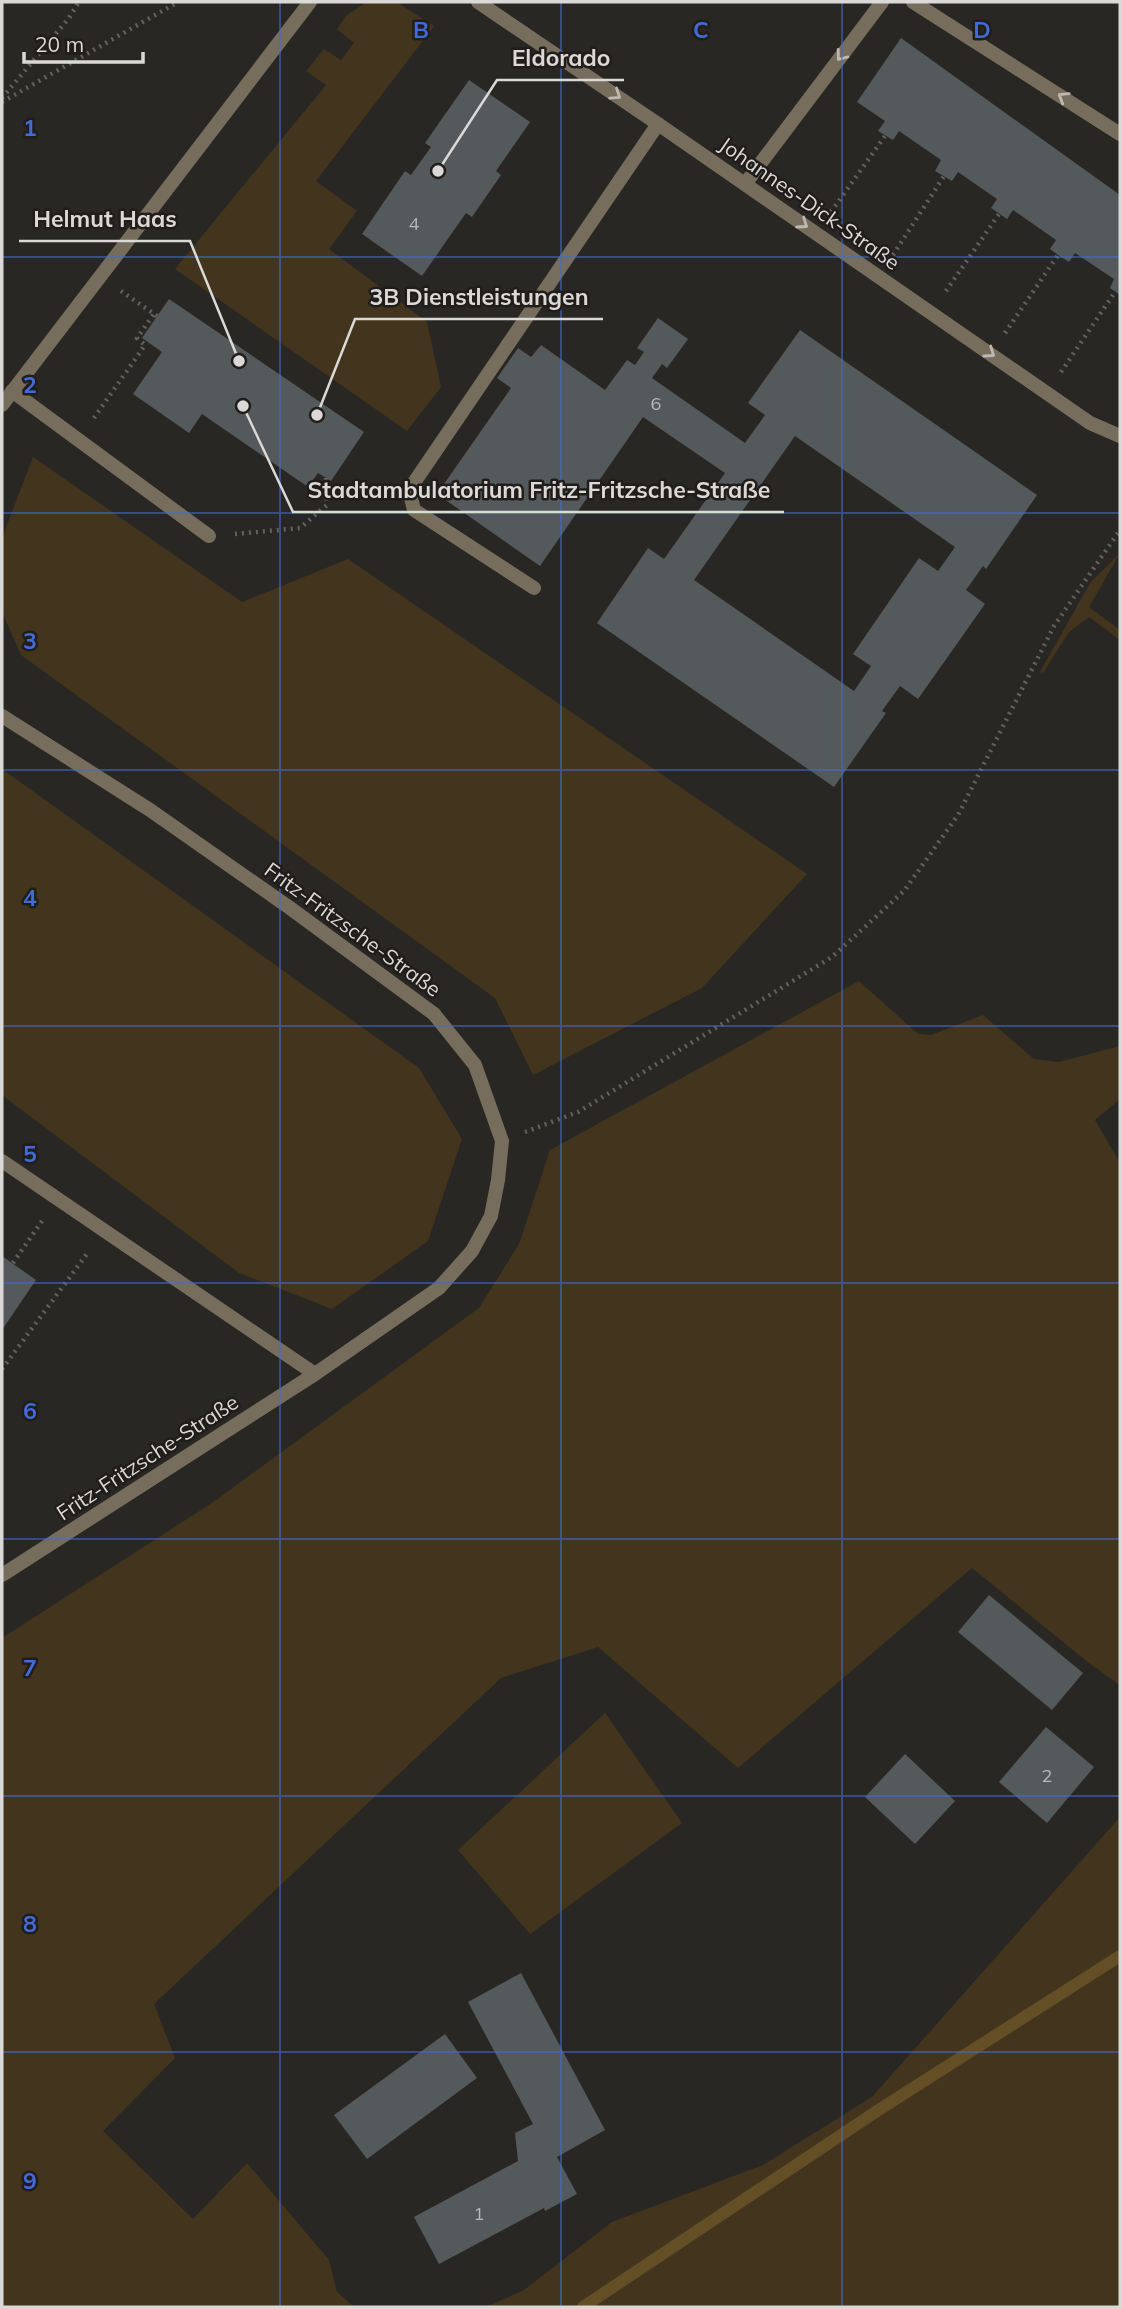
<svg xmlns="http://www.w3.org/2000/svg" width="1122" height="2309" font-family="Mulish,sans-serif">
<style>
.green{fill:#43351d}
.lines{fill:none;stroke-linecap:round;stroke-linejoin:round}
.stream{stroke:#644e26;stroke-width:12}
.building{fill:#54595c;fill-rule:evenodd}
.path{stroke:#64625f;stroke-width:4.5;stroke-dasharray:2 5;stroke-linecap:butt}
.service{stroke:#776d5c;stroke-width:14}
.minor{stroke:#776d5c;stroke-width:14}
.oneway{stroke:#bdb9b2}
.grid{fill:none;stroke:#436ad8;stroke-width:2;stroke-opacity:0.55}
.labels{text-anchor:middle;dominant-baseline:central;stroke-width:5;stroke-linejoin:round;paint-order:stroke}
.number-label{font-size:18px;fill:#b9b9b8}
.street-label{font-size:21px;fill:#dbd9d7;stroke:#201d1a}
.grid-label{font-size:23px;text-anchor:middle;font-weight:bold;fill:#436ad8;stroke:#201d1a;stroke-width:5;stroke-linejoin:round;paint-order:stroke}
.leader{fill:none;stroke:#dbd9d7;stroke-width:2.5}
.callout-dot{fill:#dbd9d7;stroke:#201d1a;stroke-width:2.5}
.callout-label{font-size:23px;text-anchor:middle;font-weight:bold;fill:#dbd9d7;stroke:#201d1a;stroke-width:5;stroke-linejoin:round;paint-order:stroke}
</style>
<rect width="100%" height="100%" fill="#292723"/>
<!-- green -->
<path class="green" d="M 366,2 L 398,3 L 434,26 L 316,181 L 357,211 L 329,249 L 427,322 L 441,387 L 407,431 L 175,269 L 326,85 L 306,71 L 324,49 L 341,60 L 354,43 L 337,29 L 346,16 Z
M 33,457 L 242,602 L 348,559 L 807,874 L 702,988 L 533,1075 L 495,998 L 21,655 L 2,612 L 2,538 Z
M 1120,553 L 1089,607 L 1120,630 L 1120,640 L 1089,617 L 1069,632 L 1043,673 L 1040,672 L 1090,583 Z
M 2,769 L 419,1068 L 462,1139 L 428,1241 L 332,1309 L 239,1273 L 2,1095 Z
M 859,981 L 918,1034 L 931,1035 L 983,1015 L 1034,1059 L 1059,1062 L 1120,1046 L 1120,1099 L 1095,1120 L 1120,1163 L 1120,1685 L 1089,1663 L 972,1568 L 738,1768 L 598,1647 L 501,1678 L 154,2004 L 175,2058 L 103,2131 L 193,2219 L 247,2163 L 329,2260 L 337,2292 L 354,2307 L 2,2307 L 2,1638 L 212,1503 L 479,1308 L 519,1244 L 550,1150 Z
M 605,1713 L 682,1823 L 530,1934 L 458,1850 Z
M 1120,1817 L 1120,2307 L 486,2307 L 524,2290 L 612,2222 L 763,2165 L 872,2097 Z"/>
<g class="lines">
<!-- stream -->
<path class="stream" d="M 583,2307 L 877,2111 L 1120,1956"/>
</g>
<!-- building -->
<path class="building" d="M 901,38 L 1120,195 L 1120,295 L 1110,288 L 1114,279 L 1075,253 L 1069,262 L 1058,255 L 1050,249 L 1056,240 L 1013,210 L 1007,219 L 991,208 L 997,199 L 958,172 L 952,181 L 935,171 L 941,160 L 899,131 L 893,140 L 878,131 L 885,121 L 857,102 Z
M 469,80 L 530,122 L 496,171 L 501,175 L 472,217 L 466,213 L 422,276 L 362,234 L 405,171 L 411,175 L 431,147 L 425,143 Z
M 169,299 L 364,432 L 331,481 L 318,473 L 308,487 L 202,414 L 189,433 L 133,394 L 162,352 L 142,338 Z
M 658,318 L 688,339 L 667,368 L 662,364 L 652,378 L 745,443 L 765,415 L 748,403 L 800,330 L 1037,495 L 986,569 L 983,566 L 966,590 L 985,604 L 918,699 L 900,686 L 882,711 L 886,713 L 834,787 L 597,623 L 648,548 L 664,559 L 725,473 L 643,417 L 540,566 L 437,494 L 511,388 L 497,378 L 518,348 L 531,357 L 541,345 L 605,390 L 627,360 L 635,365 L 644,352 L 637,348 ZM 795,436 L 955,547 L 938,571 L 919,558 L 853,654 L 871,666 L 854,691 L 694,580 Z
M 2,1256 L 36,1280 L 2,1330 Z
M 989,1595 L 1083,1673 L 1052,1710 L 958,1632 Z
M 1046,1727 L 1094,1767 L 1047,1823 L 999,1782 Z
M 905,1754 L 955,1801 L 915,1844 L 865,1797 Z
M 521,1973 L 605,2130 L 557,2157 L 577,2194 L 545,2211 L 544,2208 L 439,2264 L 414,2217 L 518,2161 L 515,2133 L 533,2124 L 468,2002 Z
M 445,2034 L 477,2078 L 367,2159 L 334,2115 Z"/>
<g class="lines">
<!-- path -->
<path class="path" d="M 2,98 L 69,18 L 79,2
M 2,102 L 178,2
M 831,212 L 885,136
M 893,255 L 944,176
M 121,291 L 157,316
M 946,291 L 999,214
M 1005,333 L 1058,255
M 1061,372 L 1115,292
M 94,418 L 145,345 L 137,338 L 154,314
M 235,534 L 300,528 L 327,505 L 326,478
M 525,1132 L 578,1112 L 832,957 L 904,891 L 958,815 L 1054,626 L 1120,530
M 13,1263 L 42,1221
M 2,1369 L 89,1251"/>
<!-- service -->
<path class="service" d="M 913,2 L 1120,134
M 745,184 L 882,2
M 12,391 L 209,536
M 534,588 L 414,510 L 409,490 L 658,124"/>
<!-- minor -->
<path class="minor" d="M 478,2 L 658,124 L 1090,423 L 1120,436
M 2,405 L 310,2
M 2,716 L 150,810 L 290,908 L 434,1014 L 475,1065 L 502,1141 L 498,1180 L 491,1216 L 472,1251 L 439,1288 L 315,1374 L 2,1575
M 2,1161 L 315,1374"/>
</g>
<!-- one-way arrows -->
<defs><path id="oneway-chevron" d="M-2-3.5L2.5 0L-2 3.5" fill="none" stroke-width="1.6" stroke-linecap="round" stroke-linejoin="round" transform="scale(1.75)"/></defs>
<g class="oneway">
<use href="#oneway-chevron" transform="translate(841 56) rotate(127)"/>
<use href="#oneway-chevron" transform="translate(616 95) rotate(34)"/>
<use href="#oneway-chevron" transform="translate(1063 97) rotate(-148)"/>
<use href="#oneway-chevron" transform="translate(803 224) rotate(35)"/>
<use href="#oneway-chevron" transform="translate(990 353) rotate(35)"/>
</g>
<!-- grid -->
<path class="grid" d="M 280,2 L 280,2307M 561,2 L 561,2307M 842,2 L 842,2307M 2,257 L 1120,257M 2,513 L 1120,513M 2,770 L 1120,770M 2,1026 L 1120,1026M 2,1283 L 1120,1283M 2,1539 L 1120,1539M 2,1796 L 1120,1796M 2,2052 L 1120,2052"/>
<g class="labels">
<!-- number labels -->
<g class="number-label">
<text x="414" y="223">4</text>
<text x="656" y="403">6</text>
<text x="1047" y="1775">2</text>
<text x="479" y="2213">1</text>
</g>
<!-- street labels -->
<g class="street-label">
<text transform="translate(810 203) rotate(35)">Johannes-Dick-Straße</text>
<text transform="translate(353 929) rotate(36)">Fritz-Fritzsche-Straße</text>
<text transform="translate(147 1457) rotate(-33)">Fritz-Fritzsche-Straße</text>
</g>
</g>
<g class="grid-label">
<text x="421" y="38">B</text>
<text x="701" y="38">C</text>
<text x="982" y="38">D</text>
<text x="30" y="136">1</text>
<text x="30" y="393">2</text>
<text x="30" y="649">3</text>
<text x="30" y="906">4</text>
<text x="30" y="1162">5</text>
<text x="30" y="1419">6</text>
<text x="30" y="1676">7</text>
<text x="30" y="1932">8</text>
<text x="30" y="2189">9</text>
</g>
<!-- callouts -->
<path class="leader" d="M438 171L497 80H624M239 361L190 241H19M317 415L355 319H603M243 406L293 512H784"/>
<g class="callout-dot">
<circle cx="438" cy="171" r="7"/>
<circle cx="239" cy="361" r="7"/>
<circle cx="317" cy="415" r="7"/>
<circle cx="243" cy="406" r="7"/>
</g>
<g class="callout-label">
<text x="561" y="66">Eldorado</text>
<text x="105" y="227">Helmut Haas</text>
<text x="479" y="305">3B Dienstleistungen</text>
<text x="539" y="498">Stadtambulatorium Fritz-Fritzsche-Straße</text>
</g>
<!-- border -->
<rect width="1122" height="2309" fill="none" stroke="#dbd9d7" stroke-width="7"/>
<!-- scale -->
<path d="M24 52v10h119v-10" fill="none" stroke="#dbd9d7" stroke-width="3.5"/>
<text x="35" y="52" font-size="21" fill="#dbd9d7" stroke="#201d1a" stroke-width="5" paint-order="stroke">20 m</text>
</svg>
